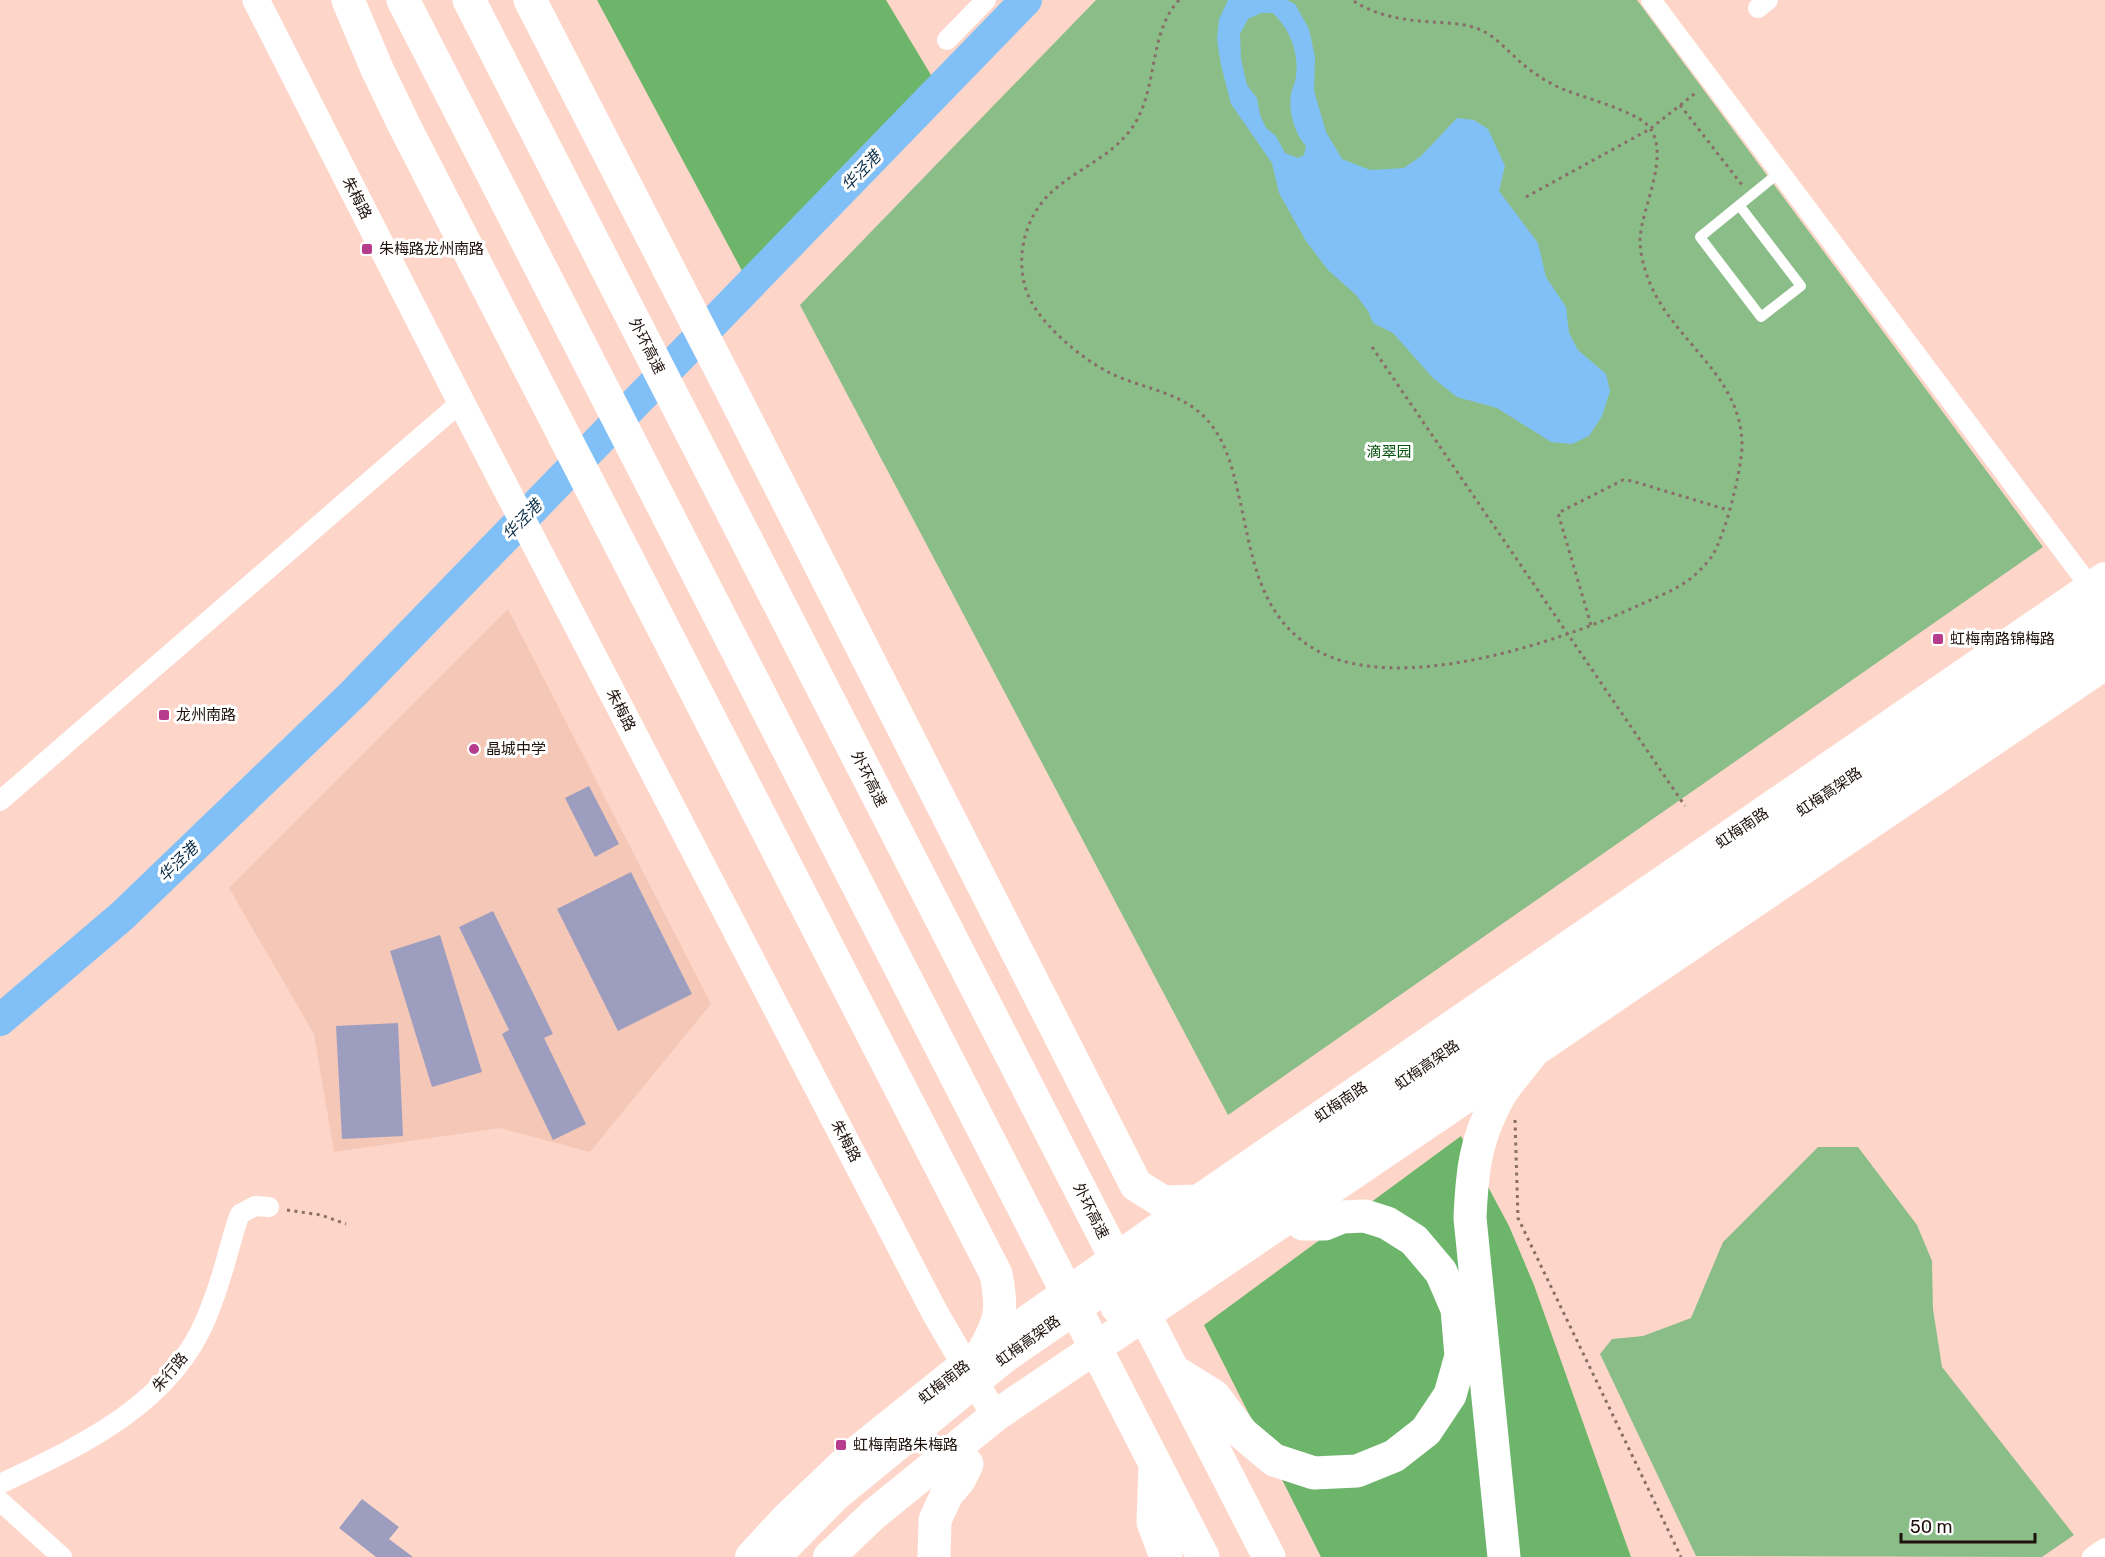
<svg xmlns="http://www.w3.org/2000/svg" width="2105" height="1557" font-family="Rubik,'Noto Sans SC',sans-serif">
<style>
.built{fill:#f5c7b7}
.green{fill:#8bbd89}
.forest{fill:#6eb56c}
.water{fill:#81c0f6;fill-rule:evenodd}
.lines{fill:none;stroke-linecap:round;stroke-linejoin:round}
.river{stroke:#81c0f6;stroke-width:32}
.building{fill:#9d9ebf}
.path{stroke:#886e66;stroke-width:3;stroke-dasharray:3 4.5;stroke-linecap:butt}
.lane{stroke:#fff;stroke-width:10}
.street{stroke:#fff;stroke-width:20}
.secondary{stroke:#fff;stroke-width:27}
.primary{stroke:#fff;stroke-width:32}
.highway{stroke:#fff;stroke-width:33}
.poi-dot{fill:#b73c8d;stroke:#fff;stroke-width:2}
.labels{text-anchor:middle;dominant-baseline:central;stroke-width:6;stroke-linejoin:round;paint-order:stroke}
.street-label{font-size:15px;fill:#1f120d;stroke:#fff}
.poi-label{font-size:15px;fill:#1f120d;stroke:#fff;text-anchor:start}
.park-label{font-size:15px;fill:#005007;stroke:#fff}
.water-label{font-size:16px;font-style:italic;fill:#092d47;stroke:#fff}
</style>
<rect width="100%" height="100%" fill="#fed6c9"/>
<!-- built -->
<path class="built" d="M 508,609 L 711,1004 L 590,1152 L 500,1128 L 334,1152 L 314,1034 L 229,888 Z"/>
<!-- green -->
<path class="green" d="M 1096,0 L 1637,0 L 2043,547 L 1228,1115 L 800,305 Z
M 1818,1147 L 1858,1147 L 1917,1225 L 1932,1261 L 1933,1309 L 1942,1367 L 2074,1535 L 2042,1557 L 1696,1556 L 1600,1354 L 1612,1339 L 1643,1336 L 1691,1318 L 1723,1242 Z"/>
<!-- forest -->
<path class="forest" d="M 597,0 L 886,0 L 934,80 L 749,284 Z
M 1461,1136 L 1509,1226 L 1534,1285 L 1631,1557 L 1321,1557 L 1204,1325 Z"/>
<!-- water -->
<path class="water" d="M 1228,0 L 1287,0 L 1295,4 L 1309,29 L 1315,57 L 1314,91 L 1326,132 L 1342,159 L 1370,170 L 1404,168 L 1421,156 L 1457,118 L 1474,120 L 1488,129 L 1505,166 L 1499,191 L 1538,243 L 1546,277 L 1566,307 L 1569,333 L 1578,350 L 1606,374 L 1610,391 L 1602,416 L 1589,436 L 1572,444 L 1551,442 L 1497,408 L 1457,397 L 1433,378 L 1393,333 L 1373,323 L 1368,311 L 1356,295 L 1328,270 L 1306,241 L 1279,193 L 1272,163 L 1231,104 L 1221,65 L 1217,40 L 1219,19 ZM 1261,13 L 1273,13 C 1290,30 1299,51 1296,76 C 1296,82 1292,88 1291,94 C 1288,111 1295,134 1306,146 L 1304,155 L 1298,158 L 1285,153 L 1276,136 L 1266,128 L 1260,115 L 1257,98 L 1247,85 L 1241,59 L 1240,34 L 1248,19 Z"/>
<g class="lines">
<!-- river -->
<path class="river" d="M 0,1020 L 122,916 L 353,694 L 1026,0"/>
</g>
<!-- building -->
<path class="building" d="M 589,786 L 619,844 L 595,857 L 565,798 Z
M 631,872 L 692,994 L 618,1031 L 557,909 Z
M 493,911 L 553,1034 L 544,1038 L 586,1124 L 553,1140 L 502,1034 L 509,1030 L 459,927 Z
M 440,935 L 482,1072 L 432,1087 L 390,951 Z
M 398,1023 L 403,1136 L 342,1139 L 336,1026 Z
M 362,1499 L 399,1527 L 389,1539 L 413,1557 L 376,1557 L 339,1528 Z"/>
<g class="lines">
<!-- path -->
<path class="path" d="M 1179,0 C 1146,36 1160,95 1128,133 C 1104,163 1063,174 1040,205 C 1020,232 1015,273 1032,303 C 1047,329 1081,358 1108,372 C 1135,386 1169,390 1194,408 C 1221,428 1230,458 1237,488 C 1252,549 1255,615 1316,650 C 1397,696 1556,643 1635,607 C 1656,597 1681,589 1698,572 C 1703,567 1708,562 1712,556 C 1725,536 1741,472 1742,447 C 1743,371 1664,338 1645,269 C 1642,260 1640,249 1640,239 C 1642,206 1670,157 1650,128 C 1637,110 1578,97 1556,86 C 1540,78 1526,68 1514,56 C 1504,47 1494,36 1481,30 C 1465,23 1448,23 1431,22 C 1403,20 1376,16 1352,0
M 1680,105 L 1742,185
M 1526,197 L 1650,129 L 1698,91
M 1372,347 L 1685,806
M 1591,625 L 1558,513 L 1623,480 L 1632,481 L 1728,510
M 1515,1120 L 1518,1218 L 1681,1557
M 287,1210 L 321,1215 L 346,1224"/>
<!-- lane -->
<path class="lane" d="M 1739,205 L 1801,286 L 1761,317 L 1700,237 L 1780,172"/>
<!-- street -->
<path class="street" d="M 1651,0 L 2091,588
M 1758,8 L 1768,0
M 947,40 L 986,0
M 0,801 L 461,402
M 0,1484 C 80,1446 169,1406 206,1319 C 215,1297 222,1276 228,1253 C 232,1240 235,1226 240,1214 L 255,1206 L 269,1207
M 0,1501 L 62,1557
M 2092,1557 L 2105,1548"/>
<!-- secondary -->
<path class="secondary" d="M 256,0 L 461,402 L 935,1313 L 995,1416"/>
<!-- primary -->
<path class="primary" d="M 751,1557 L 786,1519 L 853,1455 L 965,1365 L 1198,1201 L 2105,578
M 829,1557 L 873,1515 L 995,1416 L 2105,664"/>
<!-- highway -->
<path class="highway" d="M 348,0 L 377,69 L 405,127 L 996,1274 C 1003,1310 1001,1320 983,1352
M 403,0 L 1203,1557
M 469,0 L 1269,1557
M 530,0 L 728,384 L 1136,1185 L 1163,1202 L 1198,1201
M 1117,1307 L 2105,634
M 1174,1371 L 1214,1396 L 1242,1433 L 1274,1460 L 1314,1473 L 1357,1471 L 1394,1456 L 1426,1431 L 1450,1395 L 1461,1356 L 1457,1309 L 1441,1272 L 1414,1240 L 1387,1223 L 1365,1216 L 1342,1217 L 1325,1224 L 1303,1224
M 1155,1466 L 1153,1522 L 1166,1557
M 774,1557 L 835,1495 L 1005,1356 L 1474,1033 L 2105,604
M 934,1557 L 935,1520 L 947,1494 L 959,1480 L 967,1464
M 1504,1557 L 1470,1218 C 1472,1172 1475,1140 1498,1098 C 1507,1082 1521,1068 1531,1054"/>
</g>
<!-- markers -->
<g class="poi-dot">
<rect x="361" y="243" width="12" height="12" rx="3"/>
<rect x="1932" y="633" width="12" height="12" rx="3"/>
<rect x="158" y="709" width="12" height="12" rx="3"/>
<circle cx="474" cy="749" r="6"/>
<rect x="835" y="1439" width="12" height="12" rx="3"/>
</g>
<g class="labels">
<!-- street labels -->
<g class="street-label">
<text transform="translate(357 198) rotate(63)">朱梅路</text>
<text transform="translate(647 346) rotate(63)">外环高速</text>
<text transform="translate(621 710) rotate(63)">朱梅路</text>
<text transform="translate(869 779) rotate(63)">外环高速</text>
<text transform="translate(1829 792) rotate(-34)">虹梅高架路</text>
<text transform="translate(1742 828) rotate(-34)">虹梅南路</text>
<text transform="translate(1427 1065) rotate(-35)">虹梅高架路</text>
<text transform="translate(1341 1102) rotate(-34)">虹梅南路</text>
<text transform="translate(846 1141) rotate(62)">朱梅路</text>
<text transform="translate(1091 1211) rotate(63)">外环高速</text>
<text transform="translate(1028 1341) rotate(-36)">虹梅高架路</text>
<text transform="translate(170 1372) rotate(-50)">朱行路</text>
<text transform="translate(944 1382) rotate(-38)">虹梅南路</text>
</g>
<!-- poi labels -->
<g class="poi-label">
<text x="379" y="249">朱梅路龙州南路</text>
<text x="1950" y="639">虹梅南路锦梅路</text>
<text x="176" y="715">龙州南路</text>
<text x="486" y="749">晶城中学</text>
<text x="853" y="1445">虹梅南路朱梅路</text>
</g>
<!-- park labels -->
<g class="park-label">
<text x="1389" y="452">滴翠园</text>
</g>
<!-- water labels -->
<g class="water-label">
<text transform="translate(861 171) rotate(-46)">华泾港</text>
<text transform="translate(522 520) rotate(-46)">华泾港</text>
<text transform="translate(178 862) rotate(-44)">华泾港</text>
</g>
</g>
<!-- scale -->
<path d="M1901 1533v9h134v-9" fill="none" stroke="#1f120d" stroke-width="3"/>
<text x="1910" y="1533" font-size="18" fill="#1f120d" stroke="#ffffff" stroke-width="4.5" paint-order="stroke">50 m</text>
</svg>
